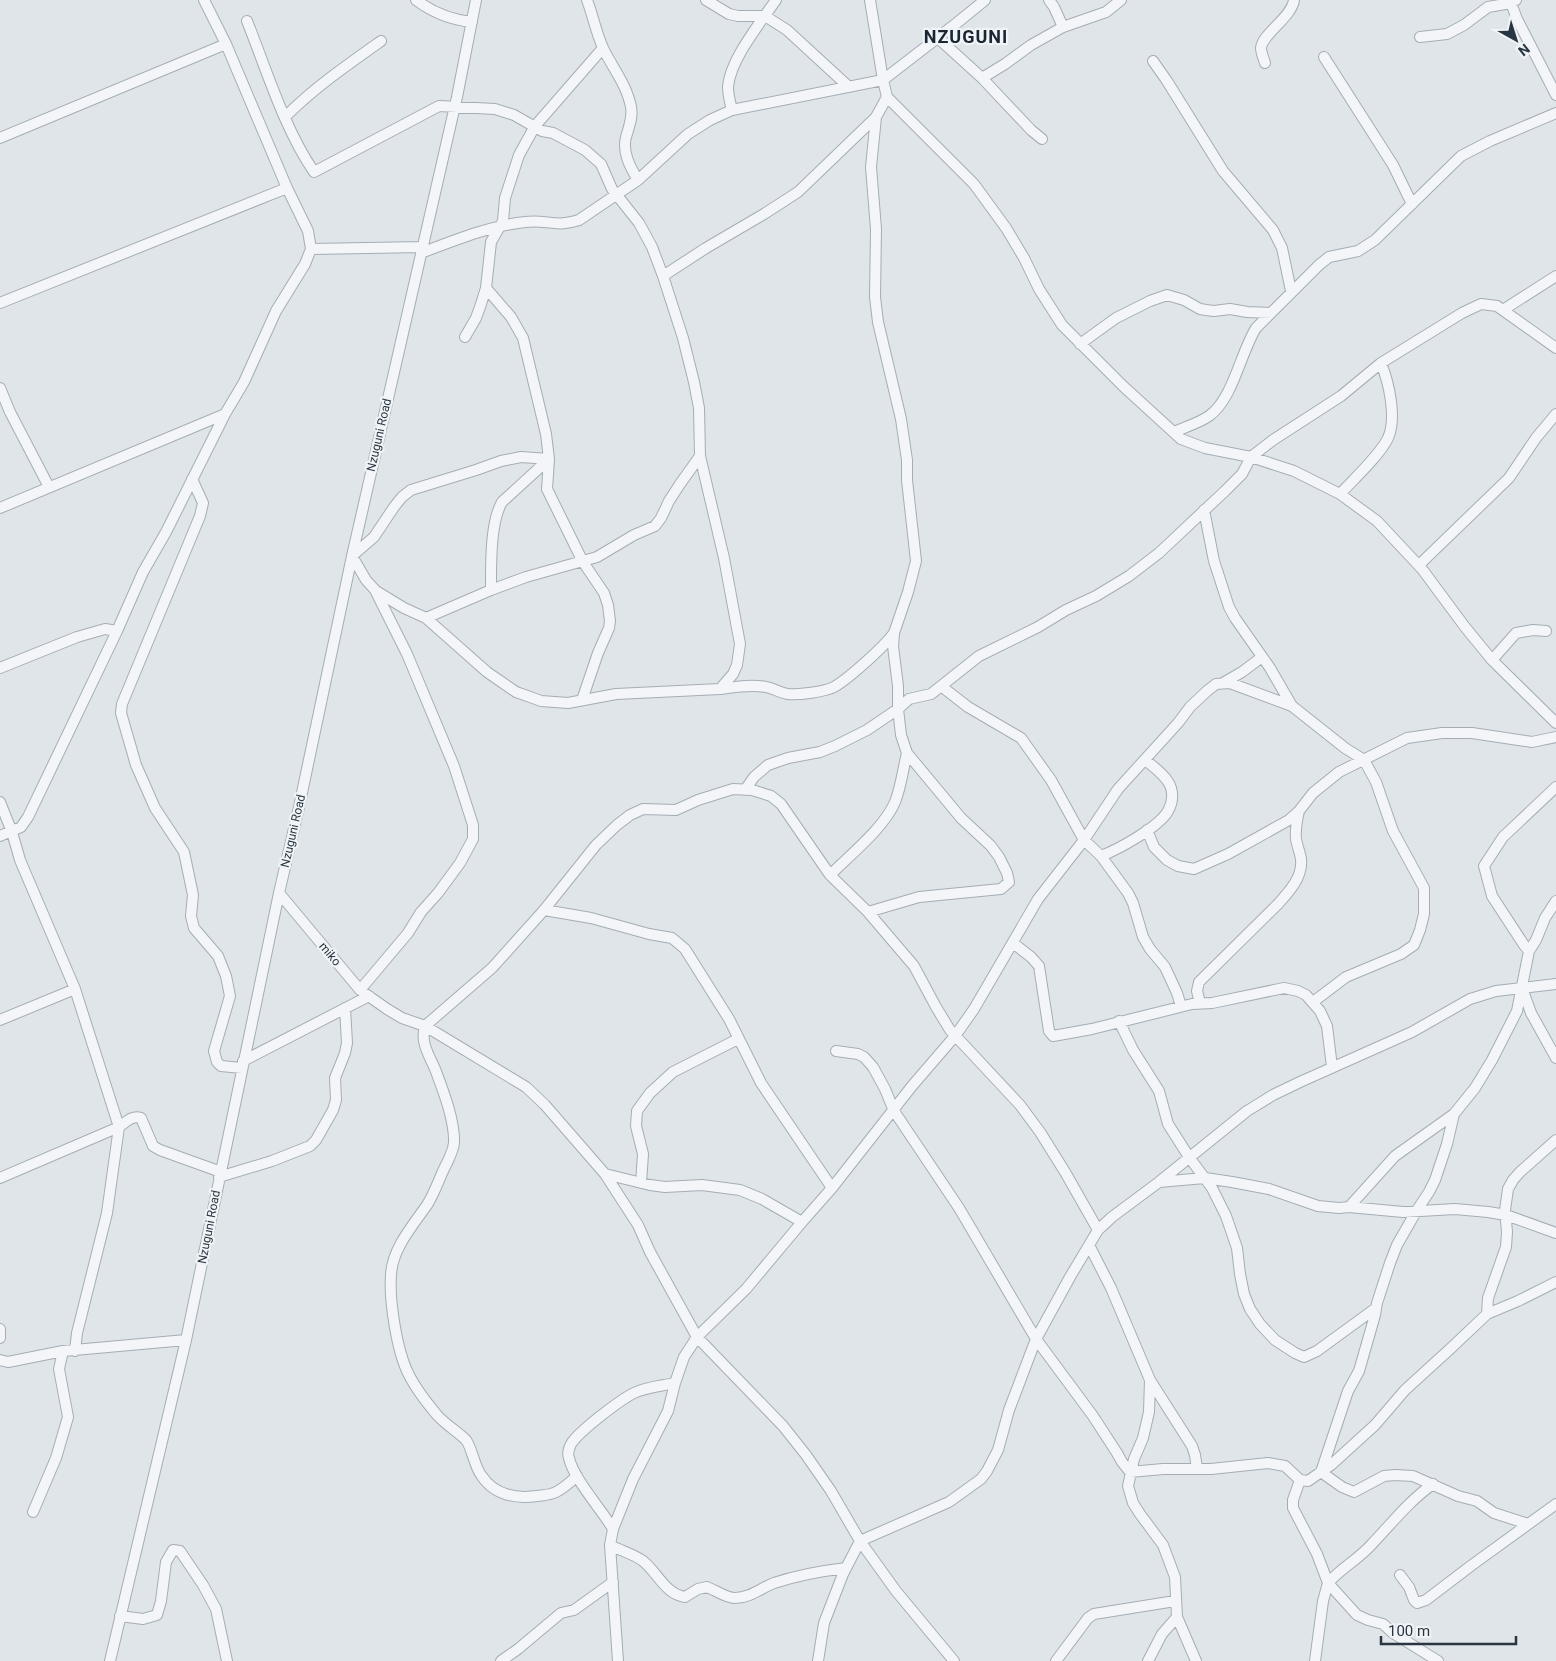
<svg xmlns="http://www.w3.org/2000/svg" width="1556" height="1661" font-family="Roboto,sans-serif">
<style>
.lines{fill:none;stroke-linecap:round;stroke-linejoin:round}
.street-casing{stroke:#a5adb4;stroke-width:12}
.street{stroke:#f3f5f8;stroke-width:10}
.labels{text-anchor:middle;dominant-baseline:central;stroke-width:4.5;stroke-linejoin:round;paint-order:stroke}
.street-label{font-size:12px;fill:#283542;stroke:#f0f4f7}
.district-label{font-size:18px;font-weight:bold;letter-spacing:1px;fill:#1a2632;stroke:#f0f4f7}
</style>
<rect width="100%" height="100%" fill="#e0e5ea"/>
<g class="lines">
<defs>
<path id="street" d="M 416,0 C 432,12 452,20 472,22
M 587,0 C 593,16 596,32 603,48 C 612,67 627,85 631,107 C 633,118 629,126 626,137 C 622,152 630,167 638,180
M 706,0 L 729,14 L 738,16 L 765,16 L 787,30 L 849,87
M 870,0 L 883,80 L 887,97 L 974,184 L 1006,228 L 1024,258 L 1039,289 L 1062,325 L 1123,386 L 1181,439 L 1205,448 L 1251,457 L 1294,471 L 1340,494 L 1377,521 L 1422,569 L 1465,627 L 1492,660 L 1556,723
M 1049,0 L 1054,7 L 1063,27
M 1511,3 L 1517,19 L 1556,95
M 247,21 C 267,71 284,128 314,172 L 439,106 L 495,109 L 514,115 L 542,131 L 553,133 L 585,150 L 601,164 L 612,189 L 639,223 L 652,247 L 663,276 L 683,338 L 694,382 L 699,408 L 700,456 L 724,558 L 740,644 L 737,665 L 733,674 L 720,689 L 616,694 L 568,703 L 541,701 L 533,698 L 516,692 L 487,672 L 426,618 L 404,608 L 376,591 L 366,580 L 352,556 L 374,537 L 394,507 L 402,497 L 411,490 L 476,470 L 501,461 L 521,457 L 549,459
M 1420,37 L 1447,34 L 1464,25 L 1488,7 L 1511,3 L 1516,0
M 938,38 L 982,78 L 1031,130 L 1042,139
M 1324,57 L 1393,165 L 1412,204
M 1153,61 L 1167,81 L 1223,171 L 1273,230 L 1282,248 L 1291,291
M 1265,63 C 1264,59 1261,53 1261,48 C 1262,34 1292,17 1294,0
M 982,78 L 1005,64 L 1031,45 L 1063,27 L 1106,12 L 1121,0
M 732,110 C 730,102 728,95 728,87 C 730,60 760,23 776,0
M 285,117 C 314,88 347,65 381,41
M 0,138 L 226,44
M 311,249 L 422,247
M 421,253 C 455,240 489,226 525,222 C 546,219 556,228 579,220 L 638,180 L 688,134 L 710,120 L 732,110 L 883,80 L 958,22 L 985,0
M 663,276 L 706,248 L 764,214 L 798,192 L 876,117 L 887,97
M 486,288 L 511,317 L 523,338 L 546,434 L 549,459 L 547,489 L 583,562 L 604,593 L 608,605 L 610,621 L 609,628 L 598,653 L 582,700
M 0,303 L 287,188
M 1503,310 L 1556,276
M 465,337 L 476,318 L 481,304 L 486,288 L 491,242 L 503,221 L 505,198 L 519,155 L 535,126 L 603,48
M 1080,344 L 1116,318 L 1150,301 L 1167,295 L 1184,300 L 1200,309 L 1206,310 L 1214,311 L 1230,309 L 1247,312 L 1271,313
M 0,388 L 10,412 L 49,487
M 1174,432 C 1185,427 1199,423 1209,416 C 1233,399 1240,354 1256,328 L 1319,265 L 1329,257 L 1358,251 L 1375,240 L 1461,156 L 1490,141 L 1556,113
M 192,479 L 203,503 L 200,516 L 122,704 L 121,713 L 136,765 L 155,808 L 184,852 L 193,895 L 191,916 L 194,928 L 218,956 L 226,976 L 230,996 L 214,1051 L 217,1062 L 221,1066 L 242,1068
M 1340,494 C 1353,480 1380,455 1388,438 C 1397,418 1389,383 1381,363
M 0,508 L 225,414
M 1204,510 L 1214,561 L 1229,607 L 1235,618 L 1270,668 L 1292,706 L 1345,748 L 1364,760 L 1376,782 L 1393,831 L 1424,888 L 1424,914 L 1420,930 L 1414,945 L 1401,954 L 1346,977 L 1313,1002
M 1419,565 L 1509,478 L 1536,438 L 1556,414
M 491,590 C 491,567 490,522 502,502 L 549,459
M 426,618 L 491,590 L 526,577 L 597,557 L 634,535 L 655,526 L 661,518 L 669,501 L 680,484 L 700,456
M 1492,660 L 1516,633 L 1533,630 L 1546,631
M 0,668 L 77,637 L 105,629 L 117,631
M 1223,683 L 1242,672 L 1262,657
M 941,686 L 968,707 L 1021,738 L 1051,780 L 1084,840 L 1101,856 L 1128,893 L 1133,903 L 1143,937 L 1150,949 L 1165,967 L 1177,993 L 1181,1006
M 720,689 C 735,687 751,684 766,687 C 773,688 780,693 788,694 C 799,695 824,692 834,687 C 848,679 884,647 894,633 L 908,592 L 916,561 L 907,480 L 907,460 L 901,419 L 878,322 L 875,297 L 876,229 L 871,167 L 876,117
M 745,790 L 754,777 L 768,765 L 788,758 L 820,752 L 835,746 L 867,730 L 898,709 L 909,699 L 931,694 L 979,656 L 1038,627 L 1066,610 L 1096,596 L 1129,576 L 1159,553 L 1225,491 L 1242,474 L 1251,457 L 1273,440 L 1341,396 L 1381,363 L 1462,313 L 1481,304 L 1497,306 L 1556,348
M 0,802 L 12,832 L 20,860 L 75,989 L 119,1127 L 107,1213 L 77,1333 L 75,1351
M 1147,830 L 1154,847 L 1167,860 L 1178,866 L 1194,869 L 1228,854 L 1289,820 L 1299,811 L 1313,793 L 1339,772 L 1407,738 L 1442,733 L 1472,733 L 1532,742 L 1556,737
M 0,836 L 21,827 L 28,817 L 117,631 L 143,572 L 166,532 L 225,414 L 244,382 L 276,311 L 305,264 L 311,249 L 308,231 L 287,188 L 226,44 L 204,0
M 1101,856 C 1119,849 1159,827 1168,811 C 1172,804 1173,795 1171,788 C 1168,777 1154,767 1145,760
M 830,875 C 850,855 884,828 895,802 C 901,787 903,769 907,753
M 279,893 L 360,990 L 387,1009 L 402,1018 L 425,1026 L 526,1087 L 545,1105 L 605,1174 L 638,1225 L 650,1252 L 697,1337 L 783,1426 L 806,1455 L 831,1491 L 860,1541 L 896,1591 L 954,1661
M 544,910 L 591,918 L 649,934 L 672,938 L 685,949 L 729,1019 L 761,1083 L 832,1188
M 868,912 L 919,897 L 1001,889 L 1009,882 L 1007,873 L 999,857 L 991,846 L 961,818 L 907,753 L 901,735 L 898,709 L 898,686 L 893,646 L 894,634
M 1013,943 L 1031,957 L 1039,966 L 1049,1031 L 1053,1036 L 1092,1029 L 1192,1004 L 1212,1003 L 1284,988 L 1298,991 L 1306,995 L 1320,1011 L 1327,1026 L 1332,1067
M 1529,951 L 1524,945 L 1492,896 L 1484,866 L 1503,837 L 1556,787
M 1522,988 L 1531,1013 L 1556,1058
M 360,990 L 408,933 L 421,912 L 438,893 L 460,863 L 473,839 L 473,825 L 454,766 L 407,654 L 376,592
M 1200,1003 L 1197,991 L 1199,982 L 1278,904 C 1289,892 1303,877 1301,859 C 1300,852 1297,846 1296,839 C 1295,830 1297,820 1299,811
M 0,1020 L 75,989
M 1119,1021 L 1133,1050 L 1159,1091 L 1168,1124 L 1189,1157 L 1212,1188 L 1226,1216 L 1237,1248 L 1240,1274 L 1244,1294 L 1250,1309 L 1260,1324 L 1275,1340 L 1295,1353 L 1304,1357 L 1317,1351 L 1376,1308
M 836,1051 L 858,1054 L 864,1057 L 873,1067 L 885,1089 L 894,1111 L 959,1208 L 1036,1339 L 1093,1416 L 1117,1453 L 1122,1462 L 1130,1472 L 1163,1469 L 1211,1469 L 1268,1463 L 1285,1466 L 1300,1480 L 1308,1481 L 1331,1465 L 1375,1425 L 1405,1390 L 1450,1349 L 1487,1314 L 1518,1301 L 1556,1282
M 243,1061 L 369,996
M 1454,1114 L 1447,1144 L 1435,1180 L 1429,1192 L 1417,1210 L 1397,1245 L 1390,1263 L 1377,1303 L 1375,1315 L 1359,1371 L 1348,1391 L 1321,1472 L 1342,1487 L 1354,1492 L 1384,1476 L 1395,1475 L 1413,1476 L 1458,1496 L 1477,1501 L 1494,1513 L 1528,1524
M 605,1174 L 650,1185 L 665,1187 L 702,1185 L 740,1190 L 762,1199 L 802,1222
M 219,1177 L 272,1161 L 310,1146 L 316,1140 L 333,1110 L 336,1100 L 335,1078 L 345,1053 L 347,1043 L 345,1008
M 0,1178 L 119,1127 C 126,1122 132,1115 141,1118 L 153,1146 L 160,1150 L 221,1172
M 1159,1182 L 1205,1178 L 1232,1182 L 1269,1189 L 1318,1206 L 1339,1208 L 1349,1207 L 1403,1212 L 1455,1209 L 1488,1212 L 1506,1215 L 1556,1233
M 641,1183 L 643,1154 L 636,1126 L 637,1111 L 650,1093 L 673,1072 L 738,1039
M 1349,1207 L 1395,1156 L 1454,1114 L 1475,1088 L 1492,1060 L 1517,1011 L 1529,951 L 1536,940 L 1545,918 L 1556,901
M 1089,1245 L 1111,1288 L 1150,1380 L 1192,1446 L 1195,1455 L 1197,1469
M 1487,1314 L 1488,1298 L 1506,1247 L 1507,1232 L 1505,1210 L 1508,1189 L 1513,1180 L 1520,1172 L 1556,1140
M 0,1329 L 0,1338
M 0,1360 L 8,1362 L 63,1351 L 186,1340
M 1150,1380 L 1149,1412 L 1143,1438 L 1134,1459 L 1128,1486 L 1133,1503 L 1140,1514 L 1163,1545 L 1175,1577 L 1177,1617 L 1196,1661
M 577,1476 C 570,1482 564,1488 556,1492 C 550,1495 544,1495 537,1496 C 515,1499 494,1495 481,1475 C 474,1465 472,1448 466,1440 C 458,1432 446,1425 437,1415 C 427,1403 416,1389 409,1375 C 397,1352 389,1301 391,1275 C 392,1249 413,1225 427,1205 C 434,1194 438,1182 443,1171 C 447,1162 453,1153 454,1143 C 455,1121 443,1090 435,1069 C 429,1055 420,1042 425,1026 L 492,968 L 544,910 L 596,845 L 617,825 L 630,815 L 643,809 L 676,810 L 698,800 L 733,789 L 752,790 L 771,796 L 781,804 L 830,875 L 868,912 L 914,966 L 936,1007 L 950,1030 L 1020,1105 L 1040,1132 L 1065,1172 L 1098,1230
M 1300,1480 L 1293,1500 L 1293,1508 L 1317,1554 L 1328,1583 L 1323,1601 L 1315,1661
M 1433,1484 C 1409,1501 1392,1523 1372,1544 C 1359,1559 1341,1568 1328,1583 L 1357,1615 L 1368,1620 L 1383,1624 L 1393,1633 L 1438,1661
M 33,1512 L 56,1458 L 68,1417 L 59,1369 L 63,1351
M 613,1529 C 602,1510 573,1478 569,1458 C 567,1453 569,1448 571,1444 C 579,1431 620,1400 634,1393 C 646,1387 661,1386 675,1383
M 610,1545 C 621,1551 634,1554 643,1561 C 658,1573 665,1594 685,1597 L 698,1589 L 707,1587 C 715,1590 726,1598 735,1598 C 750,1598 761,1588 774,1583 C 798,1575 821,1571 846,1568
M 1400,1575 L 1409,1587 L 1414,1600 L 1417,1603 L 1426,1600 L 1472,1565 L 1556,1504
M 120,1616 L 143,1619 L 157,1615 L 161,1601 L 166,1562 L 173,1550 L 180,1551 L 203,1585 L 216,1609 L 227,1661
M 110,1661 L 186,1340 L 279,893 L 299,807 L 352,556 L 457,97 L 476,0
M 501,1661 L 518,1649 L 561,1613 L 574,1610 L 613,1582
M 618,1661 L 610,1545 L 613,1529 L 633,1479 L 668,1411 L 675,1383 L 684,1357 L 697,1337 L 746,1289 L 802,1222 L 832,1188 L 912,1086 L 955,1036 L 974,1009 L 1038,899 L 1084,840 L 1118,789 L 1178,723 L 1190,707 L 1207,691 L 1216,684 L 1230,683 L 1292,706
M 818,1661 L 824,1623 L 843,1574 L 860,1541 L 949,1502 L 981,1479 L 987,1471 L 998,1450 L 1009,1410 L 1036,1339 L 1070,1277 L 1098,1230 L 1112,1217 L 1159,1182 L 1247,1111 L 1273,1095 L 1300,1082 L 1412,1032 L 1470,999 L 1496,991 L 1556,984
M 1056,1661 L 1088,1618 L 1094,1614 L 1175,1601
M 1148,1661 L 1162,1634 L 1177,1617"/>
</defs>
<!-- street casing -->
<use href="#street" class="street-casing"/>
<!-- street -->
<use href="#street" class="street"/>
</g>
<g class="labels">
<!-- street labels -->
<g class="street-label">
<text transform="translate(379 435) rotate(-77)">Nzuguni Road</text>
<text transform="translate(293 831) rotate(-77)">Nzuguni Road</text>
<text transform="translate(330 954) rotate(50)">miko</text>
<text transform="translate(209 1227) rotate(-79)">Nzuguni Road</text>
</g>
<!-- district labels -->
<g class="district-label">
<text x="966" y="36">NZUGUNI</text>
</g>
</g>
<!-- north arrow -->
<g transform="translate(1516 40) rotate(141)" stroke="#f0f4f7" stroke-width="4" paint-order="stroke">
<path d="M0-4L9 19L0 12L-9 19Z" fill="#283542"/>
<text y="-8" font-size="14" font-weight="bold" text-anchor="middle" fill="#283542">N</text>
</g>
<!-- scale -->
<path d="M1381 1636v8h135v-8" fill="none" stroke="#283542" stroke-width="2.5"/>
<text x="1388" y="1636" font-size="15" fill="#283542" stroke="#f0f4f7" stroke-width="4" paint-order="stroke">100 m</text>
</svg>
